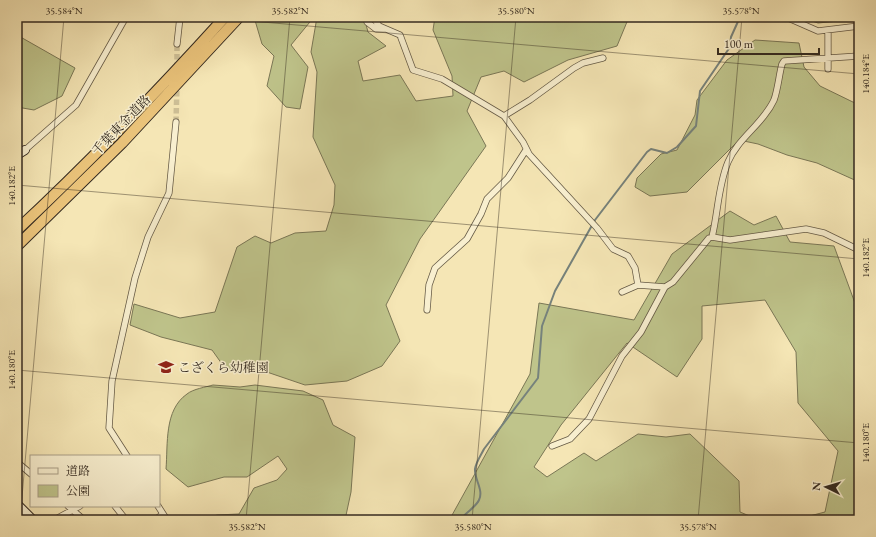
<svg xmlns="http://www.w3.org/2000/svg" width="876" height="537" font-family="'EB Garamond','Noto Serif JP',serif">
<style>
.green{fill:#bfc48b;stroke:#7a7756}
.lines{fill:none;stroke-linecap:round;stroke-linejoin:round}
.stream{stroke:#76827c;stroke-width:2}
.street-tunnel{stroke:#cec097;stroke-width:5.5;stroke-dasharray:5.5 3;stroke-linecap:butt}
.street-casing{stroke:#645945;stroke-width:7}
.secondary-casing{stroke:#342a20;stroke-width:10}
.highway-casing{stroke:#342a20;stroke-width:12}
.street{stroke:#f8efcf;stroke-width:5.5}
.secondary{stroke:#f8efcf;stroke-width:8}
.highway{stroke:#eac37a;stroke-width:10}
.ticks{fill:none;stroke:#342a20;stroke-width:1;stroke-opacity:0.45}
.labels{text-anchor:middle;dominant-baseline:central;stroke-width:3;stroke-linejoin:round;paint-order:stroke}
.street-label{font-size:13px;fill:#342a20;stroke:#f8efcf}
.poi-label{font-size:13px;fill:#342a20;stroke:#f8efcf;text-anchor:start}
.neatline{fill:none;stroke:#342a20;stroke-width:1.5}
.ticks-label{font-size:10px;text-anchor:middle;fill:#342a20}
</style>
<rect width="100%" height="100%" fill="#f5e6b5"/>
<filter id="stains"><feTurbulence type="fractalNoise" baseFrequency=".005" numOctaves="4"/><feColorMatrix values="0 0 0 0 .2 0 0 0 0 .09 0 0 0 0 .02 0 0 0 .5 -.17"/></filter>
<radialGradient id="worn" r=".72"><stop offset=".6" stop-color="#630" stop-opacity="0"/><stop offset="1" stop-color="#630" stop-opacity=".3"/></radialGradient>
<!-- green -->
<path class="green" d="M 254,17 L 314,17 L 291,45 L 308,67 L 300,109 L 286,107 L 267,86 L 274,56 L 262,44 Z
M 317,17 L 364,17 L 368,32 L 386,46 L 358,61 L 363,81 L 400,75 L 416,101 L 453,96 L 452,76 L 433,30 L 435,17 L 629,17 L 617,46 L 568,60 L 524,82 L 504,71 L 481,77 L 467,111 L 486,146 L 420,239 L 386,305 L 400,341 L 382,366 L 347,381 L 305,385 L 258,369 L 227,371 L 212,350 L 161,337 L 130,325 L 134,304 L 180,318 L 215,312 L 237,247 L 255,236 L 271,243 L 295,233 L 326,231 L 334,205 L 335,185 L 313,137 L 317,72 L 311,52 Z
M 800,17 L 859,17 L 859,19 L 818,23 Z
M 17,35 L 75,68 L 62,96 L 34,110 L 17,107 Z
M 755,40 L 799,43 L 804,67 L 820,86 L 859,105 L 859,182 L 817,163 L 787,155 L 758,144 L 739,140 L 687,192 L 650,196 L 635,187 L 637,178 L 661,154 L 677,150 L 695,115 L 697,100 L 727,60 Z
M 730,211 L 754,225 L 776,216 L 790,242 L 834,246 L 859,314 L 859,520 L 794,520 L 825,512 L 838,451 L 798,403 L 796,352 L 765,300 L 702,306 L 702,339 L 677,377 L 627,343 L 561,425 L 534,467 L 547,477 L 584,453 L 596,461 L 638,434 L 666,437 L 690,434 L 739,481 L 740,512 L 759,520 L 452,520 L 451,517 L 530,374 L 539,303 L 634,320 L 672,254 Z
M 213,385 L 240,387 L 255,385 L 303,391 L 323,400 L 333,425 L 355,437 L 351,492 L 345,520 L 200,520 L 217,515 L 239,514 L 254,488 L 277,480 L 287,469 L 278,456 L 247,477 L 224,477 L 188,487 L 166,469 C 168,444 164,410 187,394 C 193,389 206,387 213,385 Z"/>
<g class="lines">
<!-- stream -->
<path class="stream" d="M 460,520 C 465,513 476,507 479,500 C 484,490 474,479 475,469 C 476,462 481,455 484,449 L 538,378 L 542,326 L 555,291 L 595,220 L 647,152 L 651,149 L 667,153 L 677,147 L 696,126 L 700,91 L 730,47 L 731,37 L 740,17"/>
<!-- street-tunnel -->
<path class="street-tunnel" d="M 177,68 L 177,44
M 176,122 L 177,85"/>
<defs>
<path id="street" d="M 365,17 L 367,22 L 376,29 L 385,29
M 373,17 L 379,26 L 400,35 L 413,70 L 442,79 L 504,116 L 523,142 L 529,154 L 597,228 L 613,249 L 628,256 L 635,268 L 638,285
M 786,17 L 818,31 L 859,26
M 828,31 L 828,69
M 177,44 L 180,17
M 504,116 L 530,100 L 574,68 L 583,63 L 603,58
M 25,150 L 76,105 L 126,17
M 712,237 C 718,213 718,186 728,162 C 738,138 763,124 774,100 C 778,89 779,75 782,64 L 784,61 L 859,56
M 622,292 L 638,285 L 665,287 L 673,282 L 709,238 L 712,237 L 730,240 L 806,229 L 824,233 L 859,250
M 427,310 L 429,285 L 435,268 L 467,239 L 481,214 L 487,199 L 508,178 L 526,150
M 552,446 L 570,439 L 589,419 L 622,356 L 641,332 L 665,287
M 127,456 L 109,428 L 112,381 L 135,278 L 148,237 L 169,193 L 176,122
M 17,462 L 31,474
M 68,506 L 84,520
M 115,506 L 126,520
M 158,506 L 167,520
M 54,520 L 80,506
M 155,520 L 163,514"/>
<path id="secondary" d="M 17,155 L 25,150
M 17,504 L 33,520"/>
<path id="highway" d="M 17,230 C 90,162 158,91 225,17
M 17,246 L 122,143 L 239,17"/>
</defs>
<!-- street casing -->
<use href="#street" class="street-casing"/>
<!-- secondary casing -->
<use href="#secondary" class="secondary-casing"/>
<!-- highway casing -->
<use href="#highway" class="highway-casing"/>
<!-- street -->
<use href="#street" class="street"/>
<!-- secondary -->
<use href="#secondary" class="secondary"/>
<!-- highway -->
<use href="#highway" class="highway"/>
</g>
<!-- ticks -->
<path class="ticks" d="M 205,17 L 859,74M 17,185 L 859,259M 17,370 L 859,443M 20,520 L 64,17M 246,520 L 290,17M 472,520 L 516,17M 698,520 L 742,17"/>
<!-- icons -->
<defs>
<symbol id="school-bare" viewBox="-9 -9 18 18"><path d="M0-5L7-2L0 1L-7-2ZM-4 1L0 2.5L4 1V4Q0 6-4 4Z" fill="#8f2418" stroke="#f8efcf" stroke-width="2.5" paint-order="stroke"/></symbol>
</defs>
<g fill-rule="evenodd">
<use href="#school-bare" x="155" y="356" width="22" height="22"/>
</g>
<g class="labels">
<!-- street labels -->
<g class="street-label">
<text transform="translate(121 125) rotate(-46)">千葉東金道路</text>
</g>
<!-- poi labels -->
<g class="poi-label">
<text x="178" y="367">こざくら幼稚園</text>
</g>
</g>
<!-- margin -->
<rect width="876" height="537" fill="none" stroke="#f5e6b5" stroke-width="44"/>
<!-- legend -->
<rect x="30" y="455" width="130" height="52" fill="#f8efcf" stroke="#aaa089"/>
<rect x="38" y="468" width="20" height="6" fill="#f8efcf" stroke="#aaa089"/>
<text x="66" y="475" font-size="12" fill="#342a20">道路</text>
<rect x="38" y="485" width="20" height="12" fill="#bfc48b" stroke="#aaa089"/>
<text x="66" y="495" font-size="12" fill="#342a20">公園</text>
<!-- north arrow -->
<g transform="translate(826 487) rotate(275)" stroke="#f8efcf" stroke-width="3" paint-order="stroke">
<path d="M0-3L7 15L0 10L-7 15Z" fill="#342a20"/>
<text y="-6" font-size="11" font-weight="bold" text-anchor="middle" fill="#342a20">N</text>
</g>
<!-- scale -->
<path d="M718 48v6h101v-6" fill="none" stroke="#342a20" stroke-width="2"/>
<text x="724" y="48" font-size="12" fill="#342a20" stroke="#f8efcf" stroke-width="3" paint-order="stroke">100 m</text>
<rect x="22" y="22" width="832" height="493" class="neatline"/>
<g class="ticks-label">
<text x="64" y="14">35.584°N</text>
<text x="290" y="14">35.582°N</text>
<text x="516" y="14">35.580°N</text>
<text x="741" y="14">35.578°N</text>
<text transform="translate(865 74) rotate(-90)" y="4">140.184°E</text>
<text transform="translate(11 186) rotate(-90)" y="4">140.182°E</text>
<text transform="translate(865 258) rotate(-90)" y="4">140.182°E</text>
<text transform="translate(11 370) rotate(-90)" y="4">140.180°E</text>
<text transform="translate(865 443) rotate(-90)" y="4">140.180°E</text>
<text x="247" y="530">35.582°N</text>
<text x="473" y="530">35.580°N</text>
<text x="698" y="530">35.578°N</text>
</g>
<rect width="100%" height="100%" filter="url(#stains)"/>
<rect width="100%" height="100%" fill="url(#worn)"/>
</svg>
